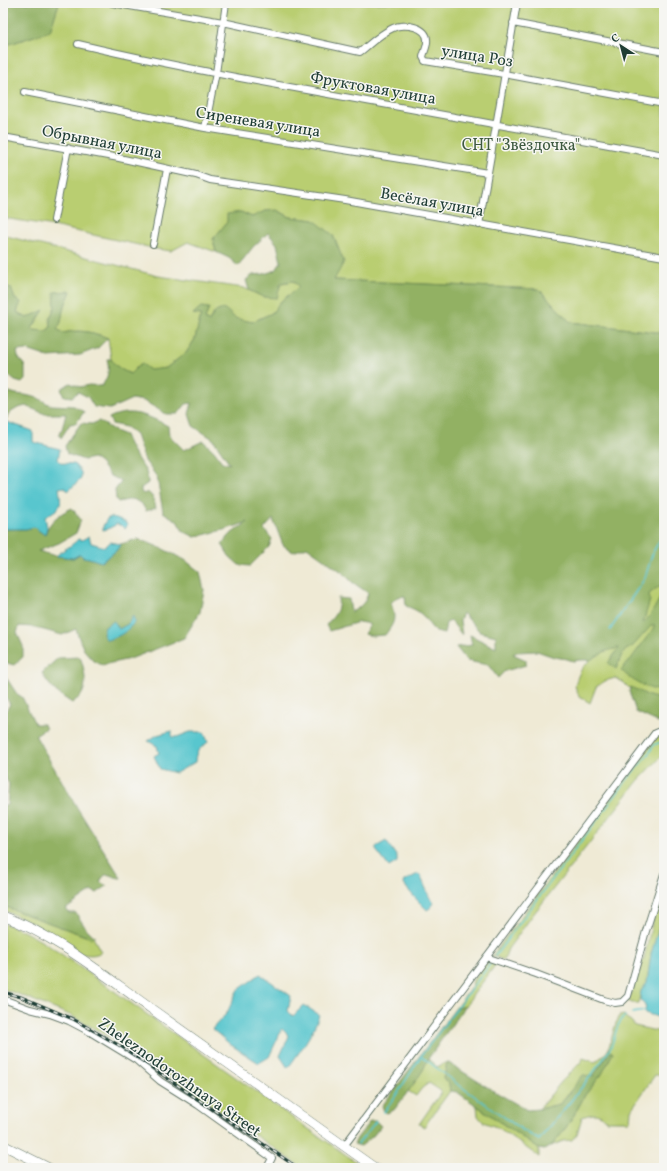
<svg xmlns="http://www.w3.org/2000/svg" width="667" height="1171" font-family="Vollkorn,serif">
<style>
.green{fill:#b9ce71;stroke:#6c8652}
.forest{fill:#92b163;stroke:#58774c}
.water{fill:#59c6ce;stroke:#3c8281}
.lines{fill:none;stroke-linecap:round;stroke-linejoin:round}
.stream{stroke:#59c6ce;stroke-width:1.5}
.street-casing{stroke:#687a6c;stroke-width:8}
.secondary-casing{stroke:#687a6c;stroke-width:10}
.street{stroke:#fff;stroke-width:6}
.secondary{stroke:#fff;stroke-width:9}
.rail-casing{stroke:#1f3d34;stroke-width:3}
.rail{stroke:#f6f6f2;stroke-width:1.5;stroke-dasharray:4.5;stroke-linecap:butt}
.labels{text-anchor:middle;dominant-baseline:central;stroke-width:3;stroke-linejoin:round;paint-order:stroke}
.street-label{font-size:16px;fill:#1f3d34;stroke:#f6f6f2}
.park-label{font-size:16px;fill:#3e5a40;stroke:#f6f6f2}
</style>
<rect width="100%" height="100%" fill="#f6f6f2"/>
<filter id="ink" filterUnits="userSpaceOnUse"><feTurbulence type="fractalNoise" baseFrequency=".025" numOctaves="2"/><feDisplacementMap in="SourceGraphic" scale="8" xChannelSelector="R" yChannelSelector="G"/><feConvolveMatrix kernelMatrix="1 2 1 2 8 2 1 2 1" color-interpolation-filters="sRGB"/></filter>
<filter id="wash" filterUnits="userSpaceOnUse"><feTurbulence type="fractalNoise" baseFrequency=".012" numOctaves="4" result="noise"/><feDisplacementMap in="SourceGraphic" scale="16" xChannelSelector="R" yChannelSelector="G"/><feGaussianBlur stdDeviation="0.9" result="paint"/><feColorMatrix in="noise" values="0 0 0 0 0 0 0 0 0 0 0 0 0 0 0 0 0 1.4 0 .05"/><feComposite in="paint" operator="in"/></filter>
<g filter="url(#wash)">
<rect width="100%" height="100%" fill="#efead5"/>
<!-- green -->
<path class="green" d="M 59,3 L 664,3 L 664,333 L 570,322 L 539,289 L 334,280 L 314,220 L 290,217 L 281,212 L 265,211 L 252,217 L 241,212 L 228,222 L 213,239 L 216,252 L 188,242 L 171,251 L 157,249 L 48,225 L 3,218 L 3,202 L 7,199 L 3,190 L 3,46 L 50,31 Z
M 3,235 L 158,276 L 244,288 L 263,297 L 281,283 L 294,281 L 299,287 L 280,302 L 272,313 L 252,322 L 212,315 L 209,322 L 205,319 L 209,308 L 193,314 L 201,315 L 195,339 L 186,353 L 166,368 L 131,374 L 121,370 L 114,364 L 111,359 L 108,338 C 92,332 80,329 63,333 L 57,329 L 61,322 L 63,310 L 71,291 L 55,307 L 50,318 L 51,327 L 46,331 L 31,330 L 43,311 L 27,318 L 17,312 L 15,299 L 5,286 L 5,300 L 3,303 Z
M 664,571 L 664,711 L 632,691 L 623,682 L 615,678 L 605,681 L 596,687 L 590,703 L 579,696 L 575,686 C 578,674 581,668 590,660 Z
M 664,733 L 664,755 L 661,757 L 638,781 L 532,916 L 508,949 L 504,960 L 492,956 L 653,740 L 659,734 Z
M 662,895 L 664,898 L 664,911 L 662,913 L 660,918 L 660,924 L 651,954 L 647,983 L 641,991 L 638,1003 L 632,1003 L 628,1001 L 644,958 L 655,911 Z
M 3,906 L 91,938 L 93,937 L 101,952 C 95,956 89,955 81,954 L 31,922 L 3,910 Z
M 3,923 C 42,936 73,964 107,986 L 300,1123 L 365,1168 L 303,1168 L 122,1044 L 72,1016 L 18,994 L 3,989 Z
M 485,963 L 496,964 L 465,1006 L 455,1009 L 472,986 L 473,980 Z
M 624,1015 L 626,1018 L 631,1021 L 635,1026 L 661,1032 L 664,1025 L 664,1075 L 655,1075 L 631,1110 L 630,1121 L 607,1121 C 598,1112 594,1113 582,1117 L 577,1134 L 572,1140 L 563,1141 L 551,1146 L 563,1132 L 574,1115 L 585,1095 L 602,1074 L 593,1076 L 569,1092 L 560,1104 L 539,1109 L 562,1081 L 581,1062 L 583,1058 L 595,1062 L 605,1054 L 608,1050 L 616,1023 L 620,1016 Z
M 428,1059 L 437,1067 L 447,1062 L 445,1073 L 443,1078 L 449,1085 L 450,1091 L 424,1127 L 419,1124 L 440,1094 L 441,1091 L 429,1083 L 422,1088 L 416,1096 L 408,1091 L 423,1070 Z
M 477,1106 L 539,1149 L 539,1157 L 499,1128 L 483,1122 L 478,1116 Z"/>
<!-- forest -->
<path class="forest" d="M 3,3 L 59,3 L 50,31 L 3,46 Z
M 277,210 L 290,217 L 314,220 L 333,235 L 344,262 L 334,280 L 539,289 L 570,322 L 664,333 L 664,583 L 649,594 L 650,600 L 643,623 C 653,615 656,602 664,593 L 664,692 C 646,688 634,683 621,670 L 631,659 L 655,626 L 651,626 L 633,646 L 623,652 L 616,669 L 608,663 L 619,648 L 606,651 L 590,660 L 580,660 L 573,661 L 567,659 L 554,657 L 537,651 L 517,652 L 513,654 L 526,660 L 526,665 L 505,671 L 498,678 L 488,665 L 467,661 L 456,647 L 472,645 L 470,635 L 496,648 L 496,636 L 480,632 L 463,613 L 460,620 L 462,635 L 451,621 L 446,623 L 444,634 C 430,632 430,622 421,614 C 417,610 411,608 406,606 L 405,596 L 397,597 L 391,603 C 396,619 395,622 385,635 L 372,636 L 364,634 L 370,624 L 359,622 L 329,631 L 326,625 C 334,616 340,611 338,598 L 349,599 L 351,612 C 360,608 366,602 368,593 L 352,582 L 342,572 L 307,547 L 293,552 L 283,545 L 273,519 L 264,529 L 272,539 L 269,547 L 250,566 L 239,565 L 229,556 L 222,544 L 232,533 L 248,522 L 227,529 L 195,537 L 183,531 L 177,521 L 163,512 L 157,477 L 145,461 L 136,435 L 126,427 L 112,424 L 109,418 C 130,407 149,416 168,426 L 169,435 L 184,450 L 203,441 L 214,451 L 222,462 L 230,464 L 213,439 L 193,426 L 189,414 L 192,403 L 186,404 L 178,414 L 166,414 L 144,401 L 132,399 L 110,409 L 94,407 L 88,397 L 78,392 L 72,397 L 64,396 L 61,389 L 70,383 L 80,387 L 89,385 L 102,386 C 108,377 110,370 107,359 L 111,359 C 116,367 122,370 130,374 L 141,363 L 150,370 L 166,368 L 186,353 L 195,339 L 201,315 L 193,314 L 201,307 L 209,308 L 205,319 L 209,322 C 214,312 215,311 225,309 L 235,318 L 252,322 L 272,313 L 280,302 L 299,287 L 294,281 L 281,283 L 277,298 L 263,297 L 249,290 L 246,280 L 253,275 L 264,274 L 276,270 L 281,262 L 277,244 L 268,233 L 253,247 L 238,266 L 229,258 L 216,252 L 213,239 L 227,222 L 227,214 L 241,212 L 252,217 L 265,211 Z
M 5,286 L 11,288 L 15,299 L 21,302 L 17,312 L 27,318 L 44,310 L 31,330 L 46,331 L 51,327 L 50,318 L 55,307 L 54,292 L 71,291 L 63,310 L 61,322 L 57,329 L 63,333 C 80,329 92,332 108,338 L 98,348 L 80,355 L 48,357 L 27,350 L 17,351 L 18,357 L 25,366 L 25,380 L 22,383 L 15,381 L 3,371 L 3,303 L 5,300 Z
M 3,390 L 16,394 L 25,395 L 38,398 L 50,405 L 74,406 L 84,412 L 76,423 L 70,424 L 61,438 L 59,434 L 62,429 L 66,414 L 45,414 L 26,406 L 18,408 L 8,414 L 7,418 L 3,422 Z
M 99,421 L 115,431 L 125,435 C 128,443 132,451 137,458 C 143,468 148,471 148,483 L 141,488 L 141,492 L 144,494 L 147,492 C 154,496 154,501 156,508 L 146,511 L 142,504 L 133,499 L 118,502 L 116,499 L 115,490 L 122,481 L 110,476 L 100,463 L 93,458 L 84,460 L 67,454 L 65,446 L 81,423 L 92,424 Z
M 72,508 L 81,520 L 76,533 L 59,543 L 38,551 L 56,556 L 73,558 L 80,554 L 83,557 L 89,558 L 101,562 L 116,551 L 121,544 L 137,539 L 149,543 L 163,549 L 185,560 L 200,572 L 204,590 L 200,612 L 184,638 L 130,659 L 102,665 L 94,661 L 84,650 L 80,641 L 76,629 L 62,635 L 33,627 L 19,626 L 17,633 L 23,646 L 23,657 L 14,665 L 7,663 L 3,660 L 3,529 L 26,529 L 34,527 L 45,535 C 49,521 59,514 72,508 Z
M 80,657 C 84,667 88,684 82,694 C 80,698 75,700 72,703 C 57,693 51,689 42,673 L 58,658 Z
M 3,673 L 17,694 L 22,697 L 35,724 L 43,724 L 46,728 L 35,735 L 78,809 L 121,878 C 111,878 107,868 100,882 L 107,886 L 97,893 L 92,891 L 66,909 L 69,913 L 76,913 L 85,927 L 93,935 L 95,936 L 91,938 L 3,906 L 3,807 L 7,805 L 9,784 L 3,774 L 3,716 L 10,704 L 3,693 Z
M 631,687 L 649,696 L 664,700 L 664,725 L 636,712 L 629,691 Z
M 465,1006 L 428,1059 L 423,1070 L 413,1085 L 394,1110 L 387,1113 L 384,1111 L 382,1106 L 455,1009 Z
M 611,1051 L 613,1053 L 602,1074 L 585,1095 L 574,1115 L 563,1132 L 551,1146 L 544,1150 L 539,1149 L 457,1092 L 450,1091 L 449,1085 L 443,1078 L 445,1073 L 447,1062 L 492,1090 L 527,1110 L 539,1109 L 560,1104 L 583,1075 L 593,1076 Z
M 370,1121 L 376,1121 L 381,1126 L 373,1136 L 361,1146 L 354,1144 L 357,1138 Z"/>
<!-- water -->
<path class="water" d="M 4,421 L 33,431 L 33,442 L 60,449 L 58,460 L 62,463 L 74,464 L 81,472 L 81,479 L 68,491 L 65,487 L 59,488 C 62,508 62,506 45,517 L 47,527 L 45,535 L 34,527 L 26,529 L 3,529 L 3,422 Z
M 111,517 C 118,518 122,520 128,524 L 125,529 L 122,526 L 117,524 L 108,529 L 103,530 L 103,526 L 107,519 Z
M 89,536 L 91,543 L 105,547 L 110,542 L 121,544 L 116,551 L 101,562 L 89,558 L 83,557 L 80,554 L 73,558 L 56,556 C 63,549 71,547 78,539 L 82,540 Z
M 133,616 L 135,622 C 125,633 121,636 107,640 L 103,635 L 105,627 L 114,621 L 119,629 L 128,624 Z
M 172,731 L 172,737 L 177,737 L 190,732 L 204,732 L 208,742 C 200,749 195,751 195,762 L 176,773 L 160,769 L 154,756 L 159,753 L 157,746 L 148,741 L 157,735 Z
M 386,841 L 397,857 L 397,862 L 389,867 L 376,850 L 376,847 Z
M 418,874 L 420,875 L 430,898 L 434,903 L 430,908 L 427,910 C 418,901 410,893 403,883 L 404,881 Z
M 664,911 L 664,1019 L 645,1013 C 646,1007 646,1003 640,1000 L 641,991 L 647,983 L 651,954 L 660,924 L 660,918 L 662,913 Z
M 260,974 L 291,996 L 288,1011 L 293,1016 L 304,1005 L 319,1015 C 312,1036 300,1051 288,1068 L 280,1056 L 289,1036 L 282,1029 L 269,1057 L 259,1063 L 231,1045 L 212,1029 L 227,1013 L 237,991 Z"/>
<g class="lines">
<!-- stream -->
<path class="stream" d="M 610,630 L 645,578 L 653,552 L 664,533
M 495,956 L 633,772 L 648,755 L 654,745 L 658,743 L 664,743
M 632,1013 L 645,1011
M 421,1056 L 456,1083 L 518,1127 L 539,1140 C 562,1111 587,1083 608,1052 C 616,1041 614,1025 625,1016
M 384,1112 L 399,1091 L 421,1056 L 490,964
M 358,1144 L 376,1121"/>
</g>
</g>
<g filter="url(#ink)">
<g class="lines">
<defs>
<path id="street" d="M 112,3 L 223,22 L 360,52 C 370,44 381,33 393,28 C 403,23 429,26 427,42 C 427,47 424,52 423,57 L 425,61 L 504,74 L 664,104
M 513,23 L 664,52
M 78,44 C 150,61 222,75 295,88 C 418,111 541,132 664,155
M 25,92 L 205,128 L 488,173
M 205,128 L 216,73 L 226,3
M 3,137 L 119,158 L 196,175 L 210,180 L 345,200 L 664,257
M 54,220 L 68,148
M 479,225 L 517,3
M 153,244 L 167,169
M 486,957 L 536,974 L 604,1000 L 615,1003 L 622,1002 L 628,996 L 646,931 L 664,874
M 3,999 L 30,1009 L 50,1014 L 69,1021 L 90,1032 L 136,1060 L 160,1081 L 198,1105 L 272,1158 L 267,1168
M 344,1146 L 655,733 L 660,731 L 664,731"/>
<path id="secondary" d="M 3,916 C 57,936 106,977 153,1010 C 227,1063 301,1115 375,1168
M 3,1145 L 49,1168"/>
</defs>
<!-- street casing -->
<use href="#street" class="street-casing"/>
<!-- secondary casing -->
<use href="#secondary" class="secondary-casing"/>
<!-- street -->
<use href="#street" class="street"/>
<!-- secondary -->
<use href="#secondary" class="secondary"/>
<defs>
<path id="rail" d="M 3,992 L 21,997 L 73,1019 L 122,1047 L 298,1168"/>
</defs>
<!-- rail casing -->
<use href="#rail" class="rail-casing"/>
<!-- rail -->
<use href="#rail" class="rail"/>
</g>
</g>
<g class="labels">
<!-- street labels -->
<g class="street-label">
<text transform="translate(477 57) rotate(9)">улица Роз</text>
<text transform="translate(373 89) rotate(10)">Фруктовая улица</text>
<text transform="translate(258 123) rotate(9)">Сиреневая улица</text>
<text transform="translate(102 143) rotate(11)">Обрывная улица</text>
<text transform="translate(432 203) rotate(10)">Весёлая улица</text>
<text transform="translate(179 1078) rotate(35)">Zheleznodorozhnaya Street</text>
</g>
<!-- park labels -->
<g class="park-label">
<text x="521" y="146">СНТ "Звёздочка"</text>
</g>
</g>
<!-- margin -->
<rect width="667" height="1171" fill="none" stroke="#f6f6f2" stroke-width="16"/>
<!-- north arrow -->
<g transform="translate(621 46) rotate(324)" stroke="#f6f6f2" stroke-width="3" paint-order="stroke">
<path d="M0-3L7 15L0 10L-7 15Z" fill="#1f3d34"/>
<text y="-6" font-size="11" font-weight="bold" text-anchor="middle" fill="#1f3d34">С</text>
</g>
</svg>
